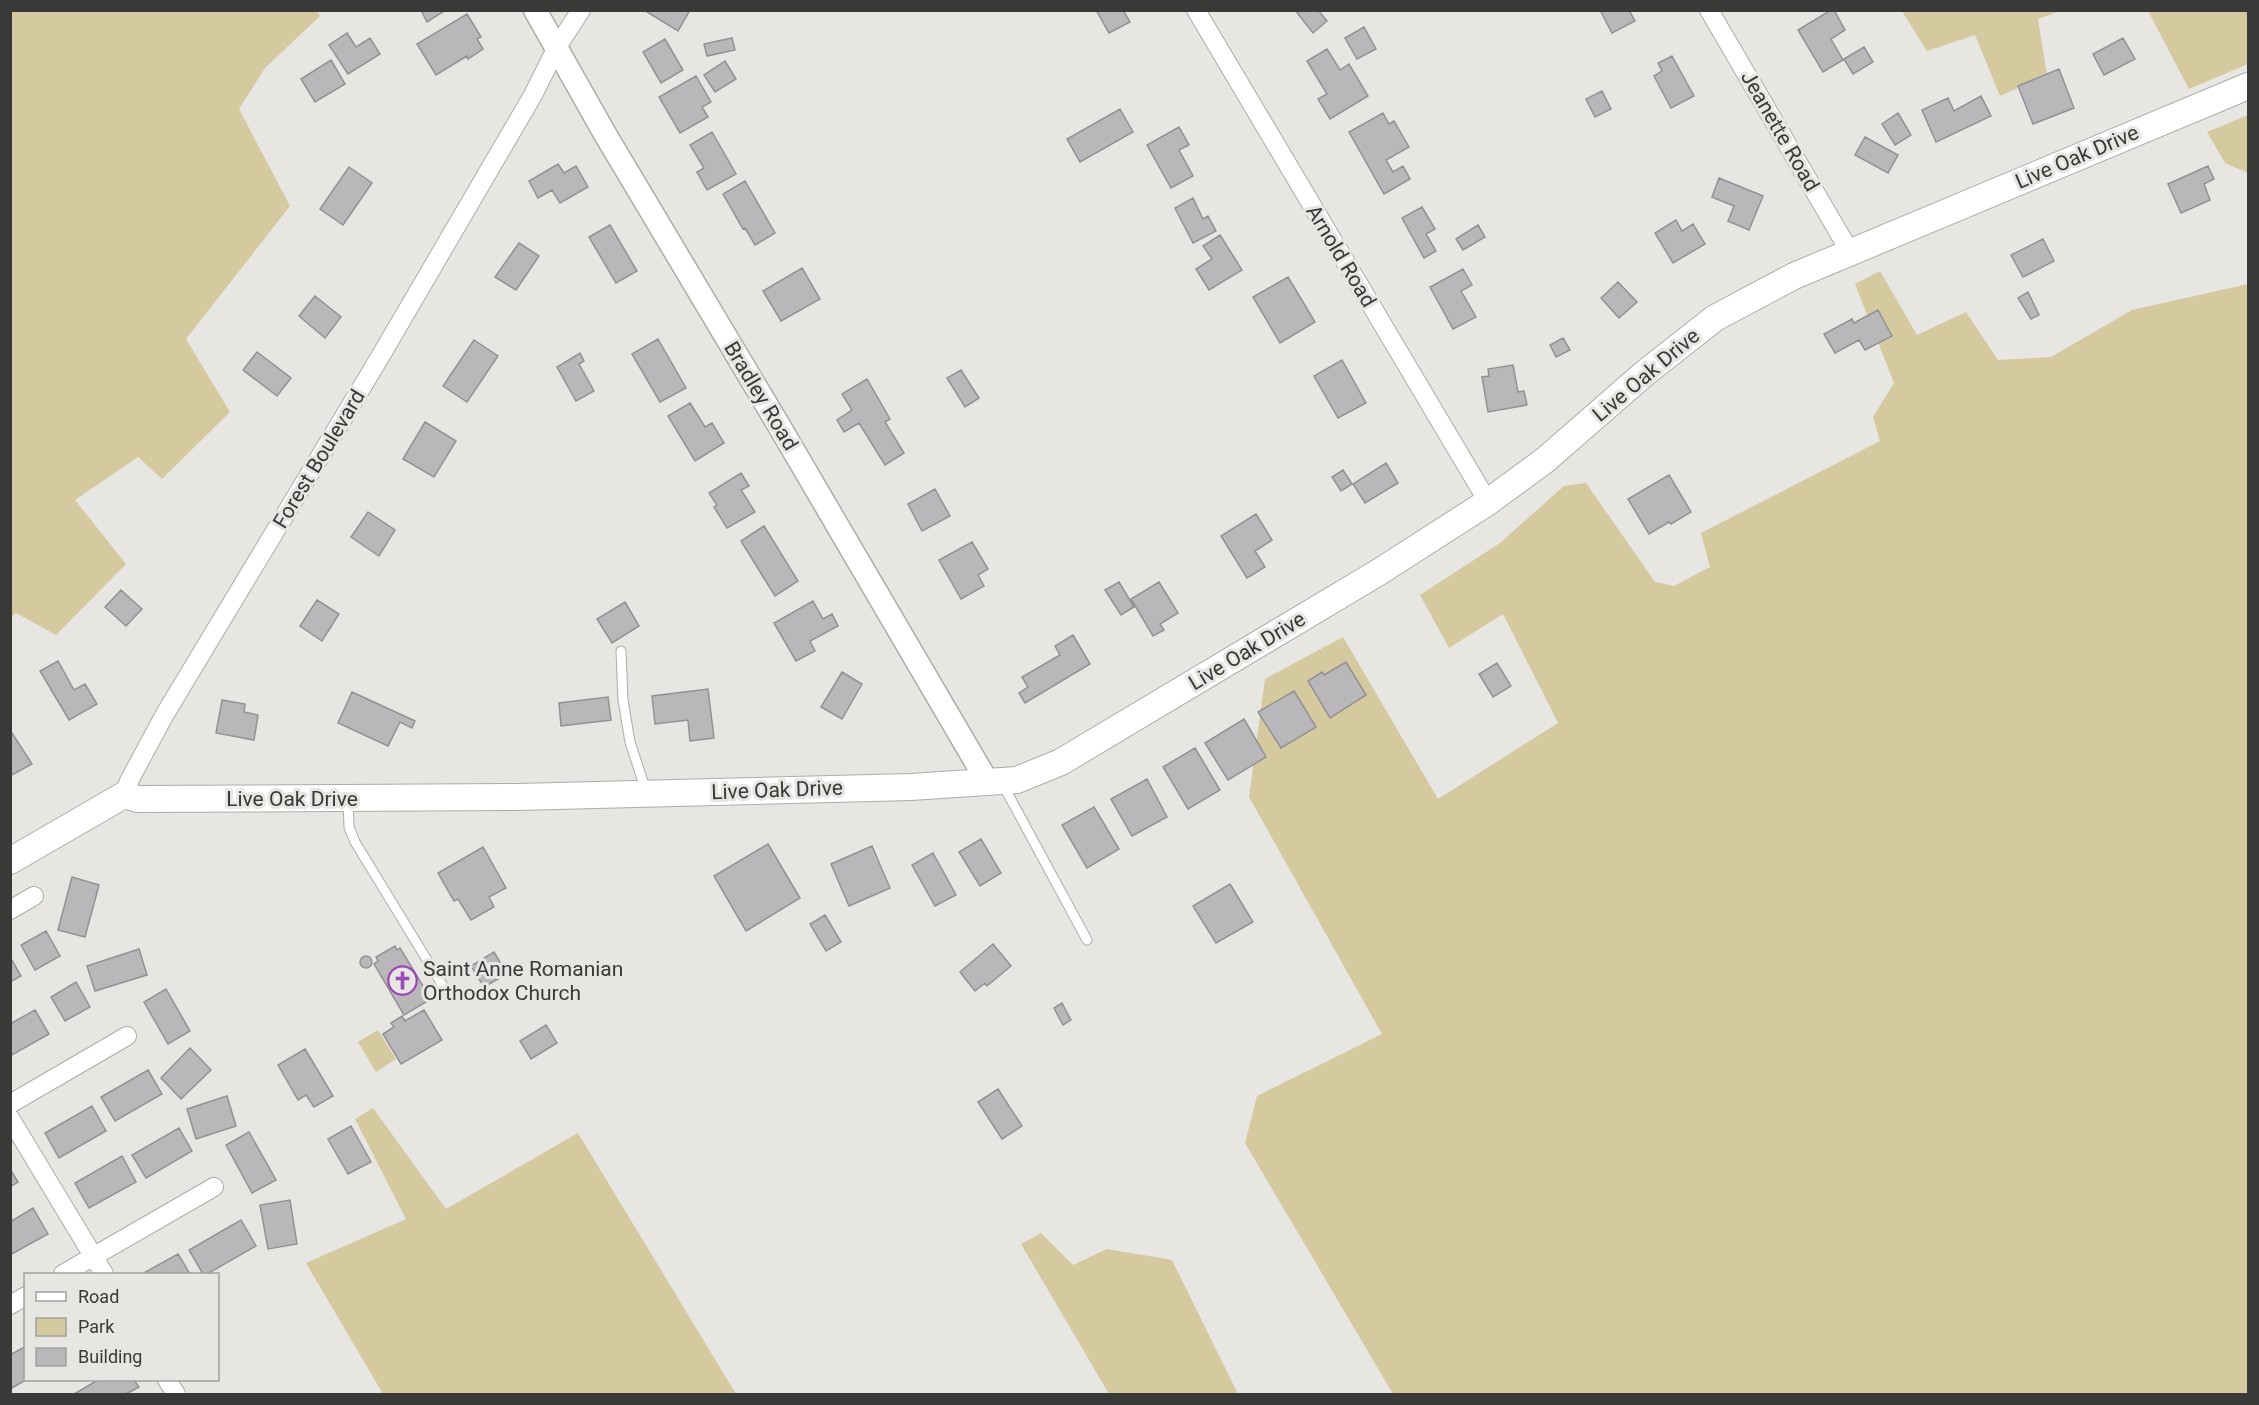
<svg xmlns="http://www.w3.org/2000/svg" width="2259" height="1405" font-family="Roboto,sans-serif">
<style>
.green{fill:#d4c99f}
.building{fill:#b9b7ba;stroke:#939194;stroke-width:1.5}
.lines{fill:none;stroke-linecap:round;stroke-linejoin:round}
.service-casing{stroke:#adaca9;stroke-width:11}
.minor-casing{stroke:#adaca9;stroke-width:20}
.tertiary-casing{stroke:#adaca9;stroke-width:25}
.secondary-casing{stroke:#adaca9;stroke-width:28}
.service{stroke:#fff;stroke-width:9}
.minor{stroke:#fff;stroke-width:18}
.tertiary{stroke:#fff;stroke-width:22}
.secondary{stroke:#fff;stroke-width:26}
.labels{text-anchor:middle;dominant-baseline:central;stroke-width:6;stroke-linejoin:round;paint-order:stroke}
.street-label{font-size:21px;fill:#393937;stroke:#e7e6e2}
.poi-label{font-size:21px;fill:#393937;stroke:#e7e6e2;text-anchor:start}
</style>
<rect width="100%" height="100%" fill="#e7e6e2"/>
<!-- green -->
<path class="green" d="M 11,10 L 317,10 L 320,16 L 265,68 L 239,109 L 290,206 L 186,339 L 230,412 L 162,479 L 138,457 L 75,500 L 126,564 L 56,635 L 16,613 L 11,617 Z
M 1902,11 L 2060,11 L 2038,19 L 2047,75 L 2000,96 L 1975,35 L 1927,51 Z
M 2148,11 L 2248,11 L 2248,64 L 2189,89 Z
M 2248,115 L 2248,173 L 2225,163 L 2207,132 Z
M 1880,271 L 1917,335 L 1966,312 L 1998,360 L 2051,357 L 2132,310 L 2248,284 L 2248,1394 L 1393,1394 L 1245,1143 L 1257,1096 L 1382,1034 L 1249,797 L 1265,679 L 1343,637 L 1438,799 L 1558,723 L 1503,614 L 1449,648 L 1420,595 L 1500,543 L 1564,486 L 1586,483 L 1655,582 L 1674,586 L 1710,567 L 1701,533 L 1880,441 L 1873,417 L 1894,383 L 1855,284 Z
M 378,1030 L 396,1059 L 376,1072 L 358,1042 Z
M 373,1108 L 446,1209 L 578,1133 L 736,1394 L 383,1394 L 306,1263 L 406,1219 L 355,1119 Z
M 1041,1233 L 1073,1265 L 1107,1249 L 1172,1260 L 1237,1392 L 1236,1394 L 1109,1394 L 1021,1244 Z"/>
<!-- building -->
<path class="building" d="M 421,10 L 446,10 L 427,22 Z
M 644,10 L 690,10 L 678,31 Z
M 1096,10 L 1123,10 L 1130,22 L 1109,33 Z
M 1295,10 L 1318,10 L 1327,21 L 1313,33 Z
M 1600,10 L 1629,10 L 1635,21 L 1612,33 Z
M 1831,10 L 1834,10 L 1845,30 L 1831,39 L 1843,60 L 1823,72 L 1798,30 Z
M 467,14 L 481,37 L 477,39 L 483,49 L 468,59 L 467,56 L 436,75 L 417,44 Z
M 1364,27 L 1376,49 L 1357,59 L 1345,38 Z
M 347,33 L 356,47 L 370,38 L 380,54 L 348,74 L 329,45 Z
M 732,38 L 735,50 L 707,56 L 704,44 Z
M 2123,38 L 2135,59 L 2104,75 L 2093,54 Z
M 665,39 L 683,70 L 661,83 L 643,52 Z
M 1864,47 L 1873,62 L 1853,74 L 1844,59 Z
M 1327,49 L 1340,70 L 1349,64 L 1368,96 L 1330,119 L 1318,99 L 1327,94 L 1307,61 Z
M 1672,56 L 1694,96 L 1671,108 L 1654,76 L 1662,71 L 1658,63 Z
M 331,60 L 345,84 L 315,102 L 301,79 Z
M 725,61 L 736,79 L 715,92 L 704,75 Z
M 2059,69 L 2074,108 L 2033,124 L 2018,86 Z
M 696,76 L 711,102 L 702,107 L 708,117 L 680,133 L 659,97 Z
M 1602,91 L 1611,109 L 1595,117 L 1586,99 Z
M 1981,96 L 1991,116 L 1936,142 L 1922,110 L 1948,98 L 1954,111 Z
M 1120,109 L 1133,132 L 1080,162 L 1067,139 Z
M 1383,113 L 1389,124 L 1394,121 L 1409,147 L 1386,160 L 1393,172 L 1403,166 L 1410,179 L 1384,194 L 1349,132 Z
M 1898,113 L 1911,135 L 1895,145 L 1882,124 Z
M 1179,127 L 1189,145 L 1179,150 L 1193,176 L 1171,188 L 1147,145 Z
M 712,132 L 736,174 L 707,190 L 697,172 L 704,168 L 690,145 Z
M 1865,137 L 1898,155 L 1888,173 L 1855,155 Z
M 558,164 L 564,173 L 576,166 L 588,187 L 560,203 L 552,190 L 538,198 L 529,181 Z
M 2208,166 L 2214,179 L 2204,184 L 2210,200 L 2181,213 L 2168,184 Z
M 349,167 L 372,183 L 343,225 L 320,209 Z
M 1719,178 L 1763,196 L 1749,230 L 1728,221 L 1734,206 L 1712,197 Z
M 745,181 L 775,233 L 755,245 L 745,228 L 743,229 L 723,194 Z
M 1193,198 L 1203,219 L 1208,216 L 1216,231 L 1193,243 L 1175,208 Z
M 1422,207 L 1435,229 L 1426,234 L 1436,251 L 1424,258 L 1402,218 Z
M 1676,220 L 1682,231 L 1693,224 L 1705,244 L 1673,263 L 1655,233 Z
M 610,225 L 637,271 L 616,283 L 589,237 Z
M 1478,225 L 1485,237 L 1463,250 L 1456,239 Z
M 1220,235 L 1242,270 L 1209,290 L 1196,269 L 1212,259 L 1203,246 Z
M 2043,239 L 2054,261 L 2023,277 L 2011,255 Z
M 519,243 L 539,256 L 516,290 L 495,277 Z
M 802,268 L 820,299 L 781,321 L 763,291 Z
M 1463,269 L 1472,285 L 1461,291 L 1476,317 L 1453,329 L 1430,287 Z
M 1288,277 L 1315,322 L 1280,343 L 1253,297 Z
M 1618,282 L 1637,302 L 1619,318 L 1601,298 Z
M 2028,292 L 2039,315 L 2031,319 L 2018,298 Z
M 315,296 L 341,317 L 325,338 L 299,316 Z
M 1878,310 L 1892,336 L 1865,350 L 1859,340 L 1835,353 L 1824,334 L 1852,319 L 1854,323 Z
M 1563,338 L 1570,350 L 1556,357 L 1550,345 Z
M 658,339 L 686,388 L 660,402 L 632,354 Z
M 474,340 L 498,356 L 467,402 L 443,386 Z
M 257,352 L 291,378 L 277,396 L 243,370 Z
M 580,353 L 584,361 L 579,364 L 594,391 L 576,401 L 557,367 Z
M 1342,360 L 1366,403 L 1338,418 L 1314,376 Z
M 1513,365 L 1518,392 L 1524,391 L 1527,405 L 1488,412 L 1482,377 L 1489,376 L 1488,369 Z
M 961,370 L 979,398 L 965,407 L 947,378 Z
M 867,379 L 890,419 L 885,422 L 904,453 L 885,465 L 859,423 L 844,432 L 837,420 L 852,410 L 842,394 Z
M 690,403 L 705,427 L 712,423 L 724,443 L 695,461 L 668,416 Z
M 425,422 L 456,441 L 434,477 L 403,459 Z
M 1386,463 L 1398,483 L 1365,503 L 1353,484 Z
M 1343,470 L 1352,484 L 1341,491 L 1332,477 Z
M 741,473 L 749,486 L 741,490 L 755,512 L 727,528 L 714,507 L 717,505 L 709,493 Z
M 1669,475 L 1691,512 L 1671,524 L 1669,522 L 1649,534 L 1628,499 Z
M 935,489 L 950,516 L 922,531 L 908,504 Z
M 368,512 L 395,530 L 379,556 L 351,537 Z
M 1256,514 L 1272,540 L 1255,551 L 1265,567 L 1247,578 L 1221,536 Z
M 764,526 L 798,581 L 775,596 L 741,541 Z
M 972,542 L 988,569 L 978,575 L 984,586 L 961,599 L 939,560 Z
M 1119,582 L 1134,607 L 1121,615 L 1105,590 Z
M 1159,582 L 1178,613 L 1160,624 L 1164,630 L 1153,636 L 1131,599 Z
M 121,590 L 142,609 L 126,626 L 105,607 Z
M 317,600 L 339,614 L 322,641 L 300,626 Z
M 813,601 L 823,619 L 832,614 L 838,626 L 810,641 L 815,651 L 796,661 L 774,623 Z
M 625,602 L 639,626 L 612,643 L 597,619 Z
M 1073,635 L 1090,664 L 1025,703 L 1019,693 L 1028,687 L 1022,677 L 1060,655 L 1055,646 Z
M 58,661 L 74,690 L 85,684 L 97,704 L 69,720 L 40,671 Z
M 1346,662 L 1366,695 L 1330,718 L 1308,681 L 1322,672 L 1324,675 Z
M 1497,663 L 1511,686 L 1493,697 L 1479,674 Z
M 842,672 L 862,684 L 842,719 L 821,707 Z
M 708,689 L 714,738 L 690,741 L 688,720 L 655,724 L 652,696 Z
M 1294,691 L 1316,727 L 1281,748 L 1258,712 Z
M 352,692 L 415,721 L 412,728 L 400,722 L 388,746 L 338,723 Z
M 608,697 L 611,720 L 561,726 L 559,703 Z
M 222,700 L 245,704 L 244,712 L 258,715 L 254,740 L 216,733 Z
M 1244,719 L 1266,757 L 1228,780 L 1205,743 Z
M 10,730 L 32,764 L 10,776 Z
M 1195,748 L 1220,790 L 1188,809 L 1163,767 Z
M 1147,779 L 1167,817 L 1132,836 L 1111,799 Z
M 1094,807 L 1119,849 L 1087,868 L 1062,825 Z
M 981,839 L 1001,873 L 980,886 L 959,852 Z
M 768,844 L 800,898 L 746,931 L 714,876 Z
M 872,846 L 890,888 L 849,906 L 831,864 Z
M 483,847 L 506,888 L 489,897 L 494,907 L 471,920 L 458,899 L 454,901 L 438,873 Z
M 933,853 L 956,895 L 935,906 L 912,865 Z
M 72,877 L 99,885 L 85,937 L 58,930 Z
M 1230,884 L 1253,922 L 1216,943 L 1193,906 Z
M 825,915 L 841,942 L 826,951 L 810,924 Z
M 46,931 L 60,956 L 35,970 L 21,945 Z
M 993,944 L 1011,966 L 987,986 L 985,983 L 975,991 L 960,972 Z
M 395,946 L 397,950 L 400,948 L 431,999 L 404,1015 L 374,964 L 378,961 L 376,957 Z
M 139,949 L 147,975 L 95,991 L 87,966 Z
M 494,952 L 507,974 L 484,987 L 471,966 Z
M360 962a6 6 0 1 1 12 0a6 6 0 1 1-12 0Z
M 10,957 L 21,976 L 10,982 Z
M 76,982 L 90,1007 L 65,1021 L 51,997 Z
M 166,989 L 190,1031 L 168,1044 L 144,1002 Z
M 1062,1003 L 1071,1020 L 1063,1025 L 1054,1008 Z
M 35,1010 L 49,1034 L 10,1056 L 10,1024 Z
M 424,1010 L 442,1040 L 401,1064 L 383,1034 L 394,1027 L 391,1023 L 402,1016 L 405,1021 Z
M 546,1025 L 557,1043 L 531,1059 L 520,1041 Z
M 190,1048 L 211,1070 L 181,1099 L 161,1078 Z
M 305,1049 L 333,1096 L 314,1107 L 306,1095 L 298,1100 L 278,1065 Z
M 148,1070 L 162,1094 L 115,1121 L 101,1097 Z
M 998,1089 L 1022,1126 L 1002,1139 L 978,1102 Z
M 227,1096 L 236,1126 L 196,1139 L 187,1109 Z
M 92,1106 L 106,1131 L 59,1158 L 45,1133 Z
M 351,1126 L 371,1162 L 348,1174 L 328,1139 Z
M 179,1128 L 192,1151 L 146,1178 L 132,1155 Z
M 249,1132 L 276,1180 L 252,1193 L 226,1145 Z
M 122,1156 L 136,1182 L 89,1208 L 75,1183 Z
M 10,1169 L 18,1182 L 10,1187 Z
M 290,1200 L 297,1244 L 268,1249 L 260,1205 Z
M 33,1208 L 48,1234 L 10,1255 L 10,1222 Z
M 241,1220 L 256,1246 L 207,1274 L 203,1274 L 189,1250 Z
M 178,1254 L 190,1274 L 142,1274 Z
M 26,1346 L 26,1380 L 10,1389 L 10,1355 Z
M 98,1380 L 134,1380 L 139,1387 L 126,1394 L 74,1394 Z"/>
<g class="lines">
<defs>
<path id="service" d="M 621,651 L 623,700 L 630,742 L 646,791
M 1002,783 L 1087,940
M 348,799 L 349,827 L 355,842 L 446,991"/>
<path id="minor" d="M 1196,10 L 1488,502
M 1709,10 L 1850,252
M 124,795 L 129,781 L 165,714 L 380,357 L 533,95 L 557,47 L 581,10
M 10,910 L 34,896
M 10,1104 L 127,1036
M 10,1118 L 104,1274
M 63,1274 L 214,1187
M 10,1305 L 26,1296
M 167,1380 L 176,1394"/>
<path id="tertiary" d="M 535,10 L 605,134 L 778,424 L 987,781"/>
<path id="secondary" d="M 10,861 L 124,795 L 138,799 L 517,797 L 911,787 L 1017,780 L 1061,762 L 1379,572 L 1488,502 L 1544,461 L 1645,373 L 1715,318 L 1794,276 L 2248,86"/>
</defs>
<!-- service casing -->
<use href="#service" class="service-casing"/>
<!-- minor casing -->
<use href="#minor" class="minor-casing"/>
<!-- tertiary casing -->
<use href="#tertiary" class="tertiary-casing"/>
<!-- secondary casing -->
<use href="#secondary" class="secondary-casing"/>
<!-- service -->
<use href="#service" class="service"/>
<!-- minor -->
<use href="#minor" class="minor"/>
<!-- tertiary -->
<use href="#tertiary" class="tertiary"/>
<!-- secondary -->
<use href="#secondary" class="secondary"/>
</g>
<!-- icons -->
<defs>
<symbol id="church-ring" viewBox="-11 -11 22 22"><circle r="9.5" fill="#e7e6e2" stroke="#9a49b8" stroke-width="1.5"/><path d="M-1.2-6h2.4v3.5h3.3v2.4h-3.3V6h-2.4V-.1h-3.3v-2.4h3.3Z" fill="#9a49b8"/></symbol>
</defs>
<g fill-rule="evenodd">
<use href="#church-ring" x="386" y="964" width="33" height="33"/>
</g>
<g class="labels">
<!-- street labels -->
<g class="street-label">
<text transform="translate(1780 131) rotate(60)">Jeanette Road</text>
<text transform="translate(2077 157) rotate(-23)">Live Oak Drive</text>
<text transform="translate(1341 256) rotate(59)">Arnold Road</text>
<text transform="translate(1646 375) rotate(-40)">Live Oak Drive</text>
<text transform="translate(761 396) rotate(59)">Bradley Road</text>
<text transform="translate(319 459) rotate(-59)">Forest Boulevard</text>
<text transform="translate(1247 651) rotate(-31)">Live Oak Drive</text>
<text transform="translate(777 790) rotate(-2)">Live Oak Drive</text>
<text x="292" y="799">Live Oak Drive</text>
</g>
<!-- poi labels -->
<g class="poi-label">
<text x="423" y="969">Saint Anne Romanian<tspan x="423" dy="24">Orthodox Church</tspan></text>
</g>
</g>
<!-- border -->
<rect width="2259" height="1405" fill="none" stroke="#393937" stroke-width="24"/>
<!-- legend -->
<rect x="24" y="1273" width="195" height="108" fill="#e7e6e2" stroke="#a1a19e" stroke-width="1.5"/>
<rect x="36" y="1292" width="30" height="9" fill="#ffffff" stroke="#a1a19e" stroke-width="1.5"/>
<text x="78" y="1303" font-size="18" fill="#393937">Road</text>
<rect x="36" y="1318" width="30" height="18" fill="#d4c99f" stroke="#a1a19e" stroke-width="1.5"/>
<text x="78" y="1333" font-size="18" fill="#393937">Park</text>
<rect x="36" y="1348" width="30" height="18" fill="#b9b7ba" stroke="#a1a19e" stroke-width="1.5"/>
<text x="78" y="1363" font-size="18" fill="#393937">Building</text>
</svg>
